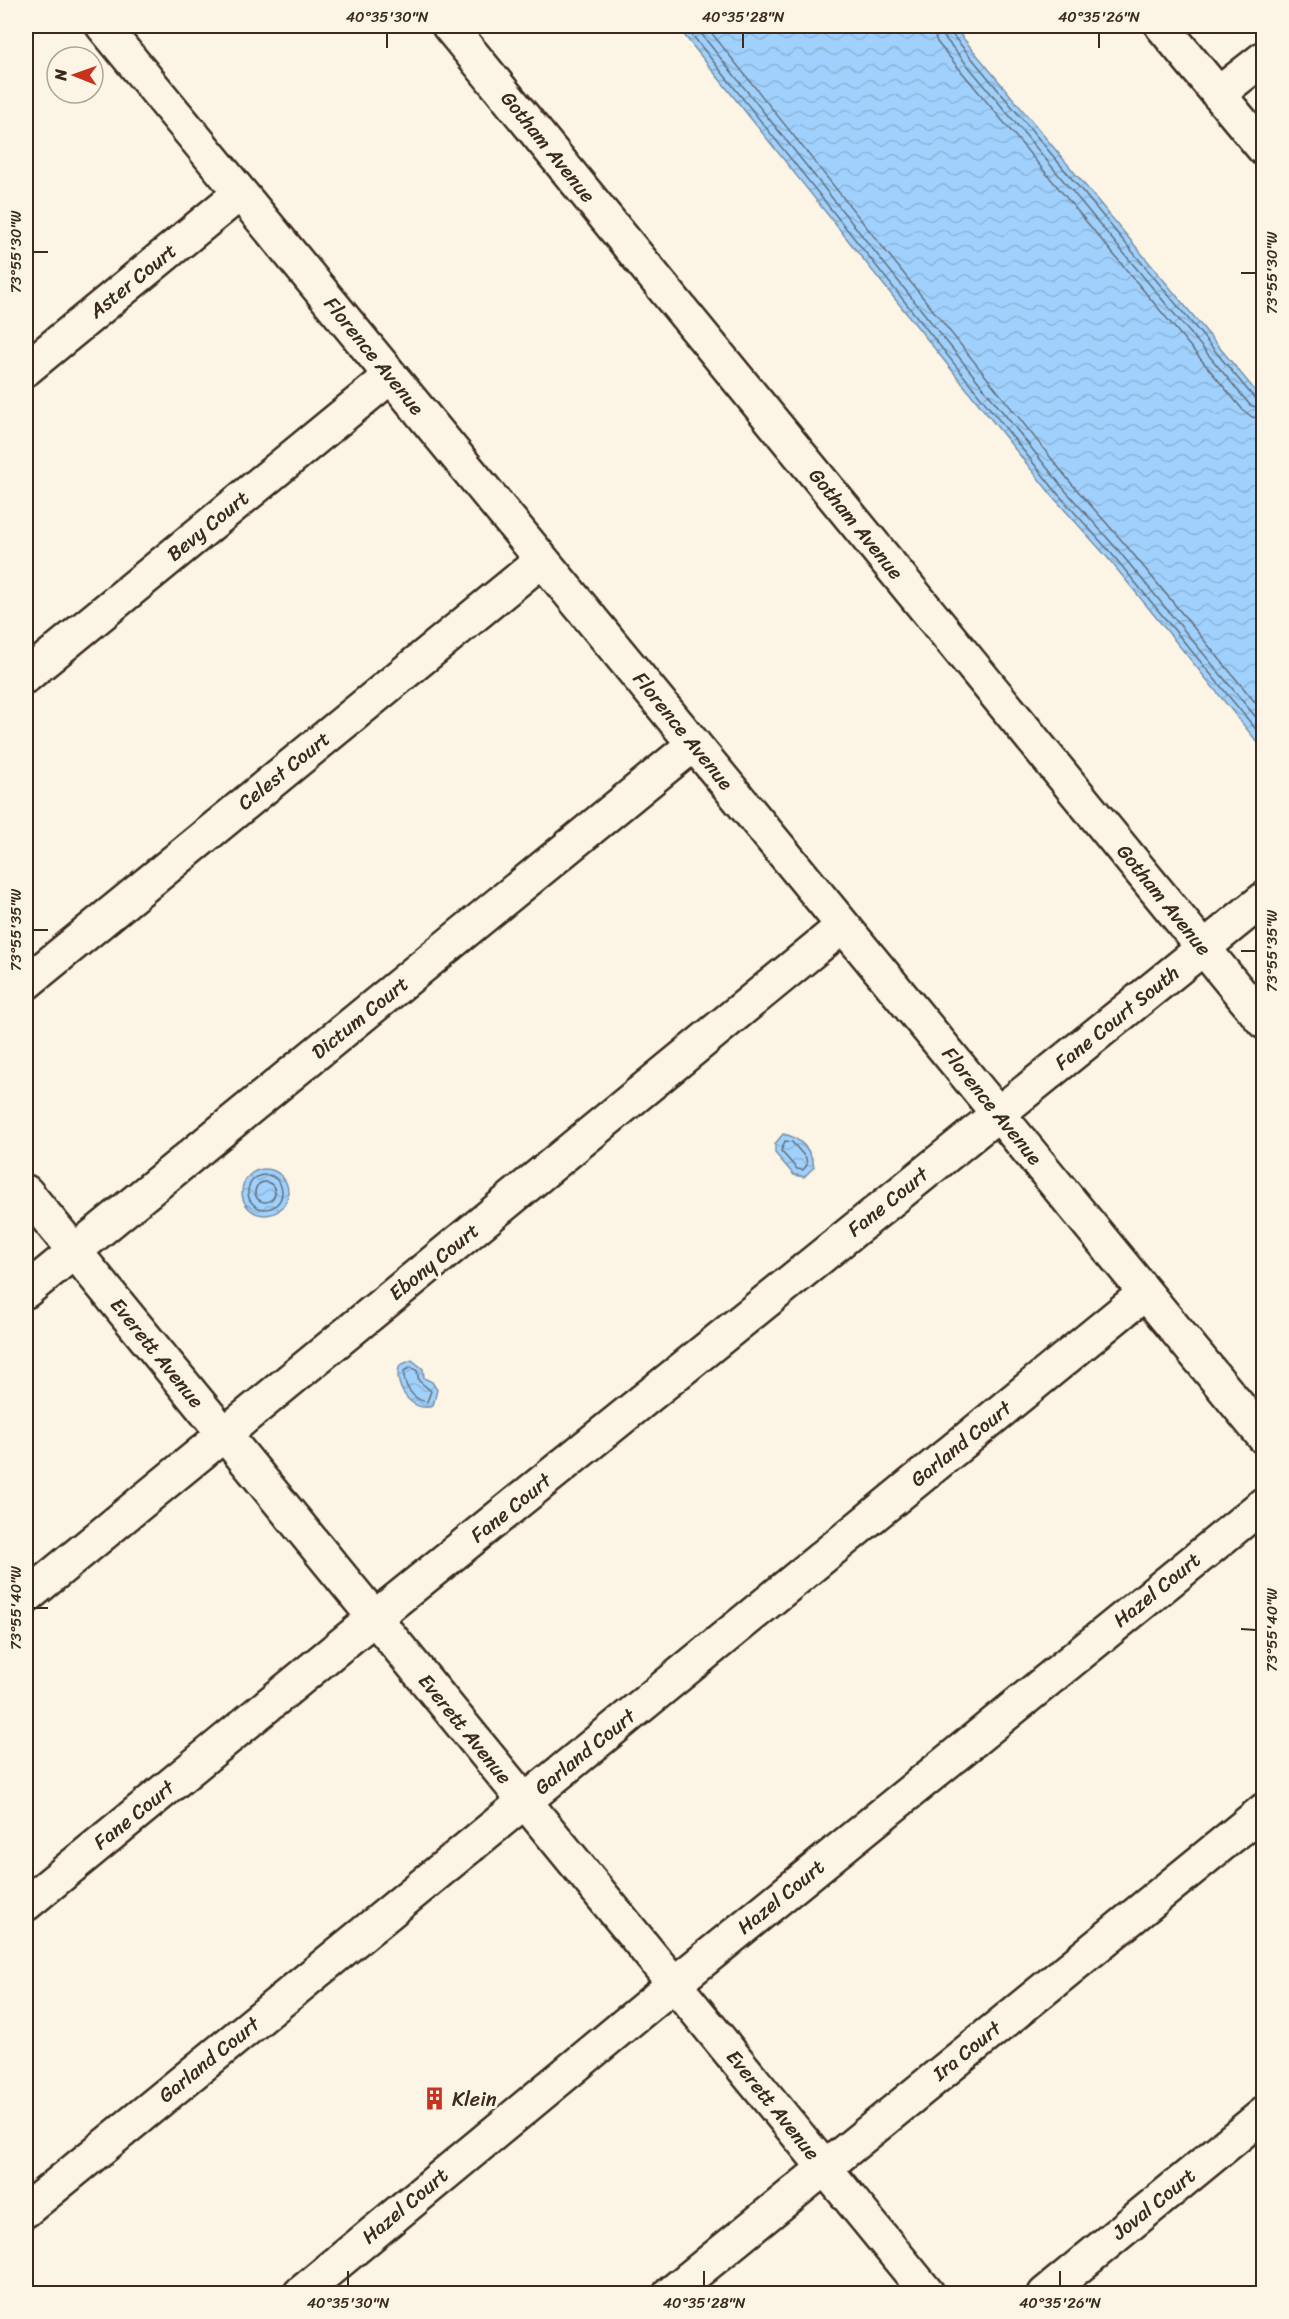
<svg xmlns="http://www.w3.org/2000/svg" width="1289" height="2319" font-family="Sriracha,sans-serif">
<style>
.water{fill:url(#water-waves);stroke:#788ea4;stroke-width:1.5}
.lines{fill:none;stroke-linecap:round;stroke-linejoin:round}
.shore{stroke:#636d77;stroke-width:1.5}
.minor-casing{stroke:#3b2a1e;stroke-width:38}
.minor{stroke:#fcf5e5;stroke-width:33}
.ticks{fill:none;stroke:#3b2a1e;stroke-width:2}
.labels{text-anchor:middle;dominant-baseline:central;stroke-width:6;stroke-linejoin:round;paint-order:stroke}
.street-label{font-size:20px;fill:#3b2a1e;stroke:#fcf5e5}
.poi-label{font-size:20px;fill:#3b2a1e;stroke:#fcf5e5;text-anchor:start}
.neatline{fill:none;stroke:#3b2a1e;stroke-width:2}
.ticks-label{font-size:15px;text-anchor:middle;fill:#3b2a1e}
</style>
<defs>
<pattern id="water-waves" width="16" height="10" patternUnits="userSpaceOnUse" patternTransform="scale(1.5)"><rect width="16" height="10" fill="#a0d1fd"/><path d="M0 5q4-4 8 0t8 0" fill="none" stroke="#8bb4d8"/></pattern>
</defs>
<rect width="100%" height="100%" fill="#fcf5e5"/>
<filter id="ink" filterUnits="userSpaceOnUse"><feTurbulence type="fractalNoise" baseFrequency=".0167" numOctaves="2"/><feDisplacementMap in="SourceGraphic" scale="12" xChannelSelector="R" yChannelSelector="G"/><feConvolveMatrix kernelMatrix="1 2 1 2 8 2 1 2 1" color-interpolation-filters="sRGB"/></filter>
<g filter="url(#ink)">
<!-- water -->
<path class="water" d="M 677,26 L 953,26 L 1263,400 L 1263,749 L 1107,557 L 1054,498 Z
M 783,1134 C 800,1137 812,1151 814,1167 L 804,1177 L 794,1175 L 775,1153 L 775,1144 Z
M242 1192a23 23 0 1 1 46 0a23 23 0 1 1-46 0Z
M 412,1360 L 423,1369 L 424,1378 L 432,1382 L 437,1390 L 433,1406 C 411,1414 392,1384 400,1365 Z"/>
<g class="lines">
<!-- shore -->
<path class="shore" d="M 685,26 L 1058,494 L 1111,553 L 1264,739
M 695,26 L 1064,489 L 1117,549 L 1264,727
M 706,26 L 1071,483 L 1124,543 L 1264,713
M 932,26 L 937,42 L 1243,410 L 1252,417 L 1264,419
M 941,26 L 944,37 L 1250,405 L 1264,410
M 949,26 L 950,32 L 1225,363 L 1256,400 L 1264,403
M 785,1141 L 792,1142 L 806,1158 L 807,1165 L 803,1170 L 797,1169 L 781,1151 Z
M248 1192a17 17 0 1 1 34 0a17 17 0 1 1-34 0Z
M255 1192a10 10 0 1 1 20 0a10 10 0 1 1-20 0Z
M 411,1367 L 417,1371 L 419,1381 L 431,1391 L 427,1402 C 413,1400 403,1386 404,1371 Z"/>
<defs>
<path id="minor" d="M 103,26 L 1264,1437
M 449,26 L 1264,1022
M 1162,26 L 1264,149
M 1218,94 L 1264,58
M 26,369 L 240,193
M 26,676 L 391,376
M 26,983 L 542,560
M 26,1192 L 928,2294
M 26,1291 L 694,744
M 26,1597 L 843,926
M 26,1904 L 374,1618 L 1264,899
M 26,2210 L 1145,1293
M 300,2294 L 674,1984 L 1264,1504
M 670,2294 L 1264,1810
M 1045,2294 L 1264,2114"/>
</defs>
<!-- minor casing -->
<use href="#minor" class="minor-casing"/>
<!-- minor -->
<use href="#minor" class="minor"/>
</g>
</g>
<!-- ticks -->
<path class="ticks" d="M 387,48 L 387,33M 743,48 L 743,33M 1099,48 L 1099,33M 33,252 L 48,252M 1241,273 L 1256,273M 33,930 L 48,930M 1241,951 L 1256,951M 33,1608 L 48,1608M 1241,1629 L 1256,1630M 348,2286 L 348,2271M 704,2286 L 704,2271M 1060,2286 L 1060,2271"/>
<!-- icons -->
<defs>
<symbol id="building-bare" viewBox="-9 -9 18 18"><path d="M-4-6H4V6H1V3H-1V6H-4ZM-2.5-4.3h1.7v1.8h-1.7ZM.8-4.3h1.7v1.8H.8ZM-2.5-1h1.7V.8h-1.7ZM.8-1h1.7V.8H.8Z" fill="#c8321e" stroke="#fcf5e5" stroke-width="2.5" paint-order="stroke"/></symbol>
</defs>
<g fill-rule="evenodd">
<use href="#building-bare" x="418" y="2082" width="33" height="33"/>
</g>
<g class="labels">
<!-- street labels -->
<g class="street-label">
<text transform="translate(548 147) rotate(51)">Gotham Avenue</text>
<text transform="translate(133 281) rotate(-39)">Aster Court</text>
<text transform="translate(374 356) rotate(51)">Florence Avenue</text>
<text transform="translate(856 524) rotate(51)">Gotham Avenue</text>
<text transform="translate(208 526) rotate(-39)">Bevy Court</text>
<text transform="translate(683 731) rotate(51)">Florence Avenue</text>
<text transform="translate(284 771) rotate(-39)">Celest Court</text>
<text transform="translate(1164 900) rotate(51)">Gotham Avenue</text>
<text transform="translate(360 1018) rotate(-39)">Dictum Court</text>
<text transform="translate(1117 1018) rotate(-39)">Fane Court South</text>
<text transform="translate(992 1106) rotate(51)">Florence Avenue</text>
<text transform="translate(888 1202) rotate(-39)">Fane Court</text>
<text transform="translate(434 1262) rotate(-39)">Ebony Court</text>
<text transform="translate(157 1353) rotate(51)">Everett Avenue</text>
<text transform="translate(961 1444) rotate(-39)">Garland Court</text>
<text transform="translate(511 1508) rotate(-39)">Fane Court</text>
<text transform="translate(1157 1590) rotate(-39)">Hazel Court</text>
<text transform="translate(465 1729) rotate(51)">Everett Avenue</text>
<text transform="translate(585 1752) rotate(-39)">Garland Court</text>
<text transform="translate(134 1815) rotate(-39)">Fane Court</text>
<text transform="translate(781 1897) rotate(-39)">Hazel Court</text>
<text transform="translate(967 2051) rotate(-39)">Ira Court</text>
<text transform="translate(209 2060) rotate(-39)">Garland Court</text>
<text transform="translate(773 2105) rotate(51)">Everett Avenue</text>
<text transform="translate(1154 2204) rotate(-39)">Joval Court</text>
<text transform="translate(405 2206) rotate(-40)">Hazel Court</text>
</g>
<!-- poi labels -->
<g class="poi-label">
<text x="452" y="2099">Klein</text>
</g>
</g>
<!-- margin -->
<rect width="1289" height="2319" fill="none" stroke="#fcf5e5" stroke-width="66"/>
<!-- north arrow -->
<g transform="translate(75 75) rotate(271)"><circle r="28" fill="#fcf5e5" stroke="#afa495" stroke-width="1.5"/>
<path d="M0-4.5L10 22L0 15L-10 22Z" fill="#c8321e"/>
<text y="-9" font-size="16" font-weight="bold" text-anchor="middle" fill="#3b2a1e">N</text>
</g>
<rect x="33" y="33" width="1223" height="2253" class="neatline"/>
<g class="ticks-label">
<text x="387" y="22">40°35'30"N</text>
<text x="743" y="22">40°35'28"N</text>
<text x="1099" y="22">40°35'26"N</text>
<text transform="translate(16 252) rotate(-90)" y="5">73°55'30"W</text>
<text transform="translate(1272 273) rotate(-90)" y="5">73°55'30"W</text>
<text transform="translate(16 930) rotate(-90)" y="5">73°55'35"W</text>
<text transform="translate(1272 951) rotate(-90)" y="5">73°55'35"W</text>
<text transform="translate(16 1608) rotate(-90)" y="5">73°55'40"W</text>
<text transform="translate(1272 1630) rotate(-90)" y="5">73°55'40"W</text>
<text x="348" y="2308">40°35'30"N</text>
<text x="704" y="2308">40°35'28"N</text>
<text x="1060" y="2308">40°35'26"N</text>
</g>
</svg>
